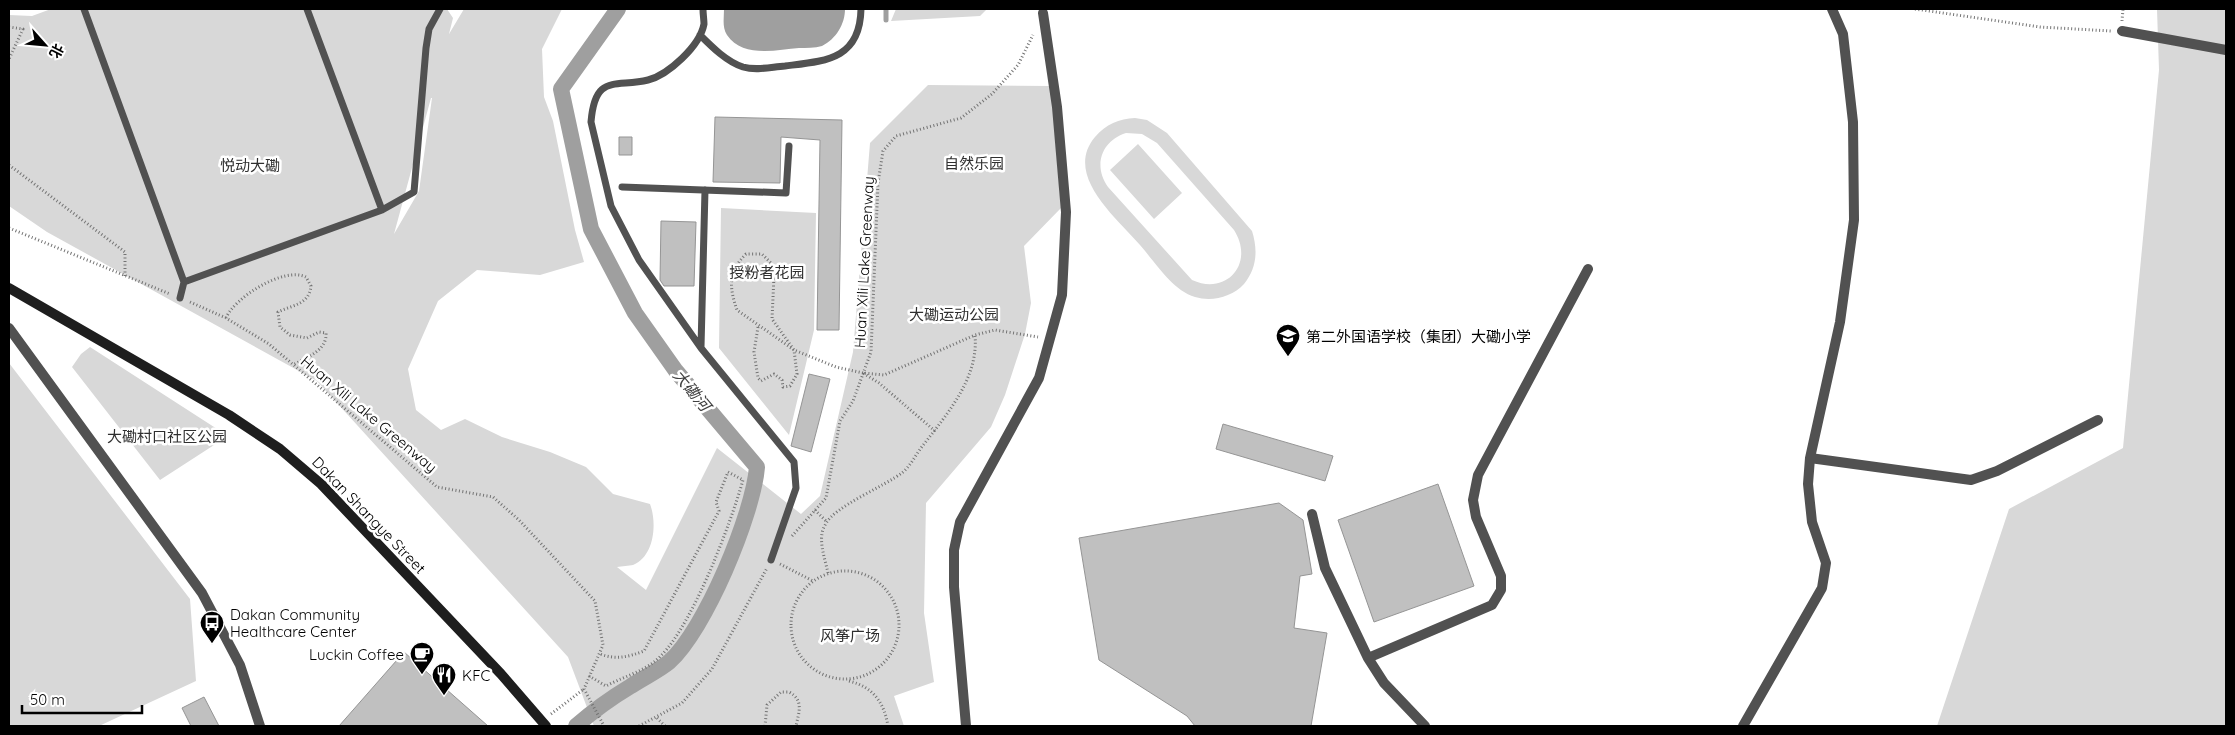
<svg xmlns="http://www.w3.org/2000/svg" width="2235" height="735" font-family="Quicksand,'Noto Sans SC',sans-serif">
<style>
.green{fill:#d8d8d8;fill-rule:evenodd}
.water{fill:#9f9f9f}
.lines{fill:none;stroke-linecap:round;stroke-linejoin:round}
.stream{stroke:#9f9f9f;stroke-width:5}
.canal{stroke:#9f9f9f;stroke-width:16}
.building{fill:#c0c0c0;stroke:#959595}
.path{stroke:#737373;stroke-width:3;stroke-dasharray:1 2.5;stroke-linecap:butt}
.lane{stroke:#515151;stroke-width:7}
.street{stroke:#515151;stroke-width:10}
.secondary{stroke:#1e1e1e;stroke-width:10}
.labels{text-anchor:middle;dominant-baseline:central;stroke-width:5;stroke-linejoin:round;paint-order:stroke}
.park-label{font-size:15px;fill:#2f2f2f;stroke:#fff}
.street-label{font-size:15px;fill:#000;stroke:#fff}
.poi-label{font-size:15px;fill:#000;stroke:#fff;text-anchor:start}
.water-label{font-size:16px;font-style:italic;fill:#404040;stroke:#fff}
</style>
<rect width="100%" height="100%" fill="#fff"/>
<!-- green -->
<path class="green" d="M 51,9 L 447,9 L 453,18 L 449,34 L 464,9 L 562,9 L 542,49 L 544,97 L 553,121 L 575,230 L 584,262 L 540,275 L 477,270 L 438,301 L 408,369 L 416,410 L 441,430 L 465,419 L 502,437 L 550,452 L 586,467 L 613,494 L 650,504 C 657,522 655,556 633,565 C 629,566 622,566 617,567 L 646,590 L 717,448 L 801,514 L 820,496 L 853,352 L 870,143 L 928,85 L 1051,86 L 1061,208 L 1024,246 L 1031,303 L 1025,334 L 1005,395 L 991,427 L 926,503 L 924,613 L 934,682 L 894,696 L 904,726 L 594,726 L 568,657 L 317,381 L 47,232 L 9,206 L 9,15 L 32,16 ZM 432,98 L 419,191 L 394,234 L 431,98 Z
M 896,9 L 987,9 L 980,16 L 891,21 Z
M 2157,9 L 2226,9 L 2226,726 L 1937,726 L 2009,509 L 2123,448 L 2159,70 Z
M 1135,118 L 1147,120 L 1167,133 L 1252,231 C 1258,250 1257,268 1244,284 C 1232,297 1212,302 1195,297 C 1172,290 1155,262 1140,245 C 1117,218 1063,175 1095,137 C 1106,124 1119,119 1135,118 ZM 1126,133 L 1142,134 L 1157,143 L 1234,230 C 1255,263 1227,296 1192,280 L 1108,187 C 1093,166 1101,141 1126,133 Z
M 1138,144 L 1182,193 L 1154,219 L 1110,170 Z
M 721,208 L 816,213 L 814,330 L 789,435 L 719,348 Z
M 90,347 L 228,436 L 160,480 L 72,367 L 81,354 Z
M 9,363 L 190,599 L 196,681 L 99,726 L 9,726 Z"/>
<!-- water -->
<path class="water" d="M 724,9 L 845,9 C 845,24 836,39 822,46 C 815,48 806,48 799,48 C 776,50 742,58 727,35 C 722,27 724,18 724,9 Z"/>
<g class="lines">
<!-- stream -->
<path class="stream" d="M 886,9 L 886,20"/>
<!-- canal -->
<path class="canal" d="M 576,726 C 593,711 611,698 631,686 C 643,678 658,671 669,662 C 705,630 753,515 757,467 L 676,371 L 635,313 L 591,229 L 561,89 L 618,9"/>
</g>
<!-- building -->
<path class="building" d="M 715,117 L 842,120 L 839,330 L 817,330 L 820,140 L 781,137 L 780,183 L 713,182 Z
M 619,137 L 632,137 L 632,155 L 619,155 Z
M 661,221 L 696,222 L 694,286 L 664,286 L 660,280 Z
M 809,374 L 830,379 L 811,452 L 791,446 Z
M 1223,424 L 1333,456 L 1325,481 L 1216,449 Z
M 1438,484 L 1474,586 L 1374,622 L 1338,520 Z
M 1279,503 L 1303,520 L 1312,574 L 1300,576 L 1294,628 L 1327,633 L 1311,726 L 1195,726 L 1187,716 L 1099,660 L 1079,538 Z
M 404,652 L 488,726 L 339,726 Z
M 204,697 L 219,726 L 191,726 L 182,708 Z"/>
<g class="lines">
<!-- path -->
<path class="path" d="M 1915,9 L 2040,27 L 2111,31
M 2122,21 L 2123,9
M 9,27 L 23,29 L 9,59
M 9,165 L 125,252 L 125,276
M 9,228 L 170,294
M 190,302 L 226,318 L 269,344 L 437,487 L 493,497 L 519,520 L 595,601 L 603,645 L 584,689 L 604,726
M 226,318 C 234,298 284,266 306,277 L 311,286 C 309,305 292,305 278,312 L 280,327 L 290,335 L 307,338 L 319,332 L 326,333 C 327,351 307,357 293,365
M 758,327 L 754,352 L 758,378 L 761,381 L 774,374 L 782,380 L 783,387 L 790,386 L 797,374 L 794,350 L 737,310 C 729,287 728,272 746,254 L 762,254 L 771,263 L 774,276 L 772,319 L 794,350 L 836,367 L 863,373
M 935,431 L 879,383 L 863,373 L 884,375 L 975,335 L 995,330 L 1038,337
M 815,510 L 827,522
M 792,536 L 826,498 L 840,421 L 853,401 L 871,352 L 878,183 L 883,151 L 896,136 L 961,118 L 992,94 L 1018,65 L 1033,35
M 780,564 L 813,581
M791 625a54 54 0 1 1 108 0a54 54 0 1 1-108 0Z
M 828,573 C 825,558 817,539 825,525 C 834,506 884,487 903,472 C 911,465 915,456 921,448 C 946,415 979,379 975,335
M 589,676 L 606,686 C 621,678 641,672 654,662 C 689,636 731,523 743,480 L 728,472 L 716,502 L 719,511 L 644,651 C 628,657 616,660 600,654
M 849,681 C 873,687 884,702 888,726
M 551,714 L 584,689
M 657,718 L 665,726
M 639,726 L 682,703 L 712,669 L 767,568
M 765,726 L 767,705 L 781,692 L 789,692 C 804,700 799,712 796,726"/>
<!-- lane -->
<path class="lane" d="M 84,9 L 184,282
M 307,9 L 382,210
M 703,9 C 703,14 704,20 704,24 C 700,46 668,75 648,80 C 615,88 595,73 591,122 L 611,206 L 639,260 L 701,348 L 794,462 L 796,488 L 771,560
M 700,35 C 712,47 727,62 743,67 C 757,71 771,67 785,66 C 825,61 860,60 861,9
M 622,187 L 786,193 L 789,146
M 180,298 L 184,282 L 382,210 L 414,192 L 426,48 L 429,29 L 440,9
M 701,347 L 705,190"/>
<!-- street -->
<path class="street" d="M 2122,31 L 2226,50
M 9,328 L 202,593 L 240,665 L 260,726
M 1810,458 L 1971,480 L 1997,471 L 2098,420
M 1312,514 L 1325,568 L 1368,658 L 1384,683 L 1425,726
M 1368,658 L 1492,605 L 1501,590 L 1501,576 L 1476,517 L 1473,500 L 1478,475 L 1588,269
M 966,726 L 954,587 L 954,550 L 960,522 L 1039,378 L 1062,295 L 1066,212 L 1057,107 L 1043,13
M 1743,726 L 1822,588 L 1826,563 L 1812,522 L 1808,484 L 1810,458 L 1840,322 L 1854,220 L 1853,122 L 1843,34 L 1832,9"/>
<!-- secondary -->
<path class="secondary" d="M 9,288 L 229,415 L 280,449 L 321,484 L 501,674 L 546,726"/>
</g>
<!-- icons -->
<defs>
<symbol id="school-pin" viewBox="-11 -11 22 30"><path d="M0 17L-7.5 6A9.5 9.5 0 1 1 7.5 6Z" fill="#000" stroke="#fff"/><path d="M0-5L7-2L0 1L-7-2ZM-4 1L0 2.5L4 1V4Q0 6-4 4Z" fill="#fff"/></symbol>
<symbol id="bus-pin" viewBox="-11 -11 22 30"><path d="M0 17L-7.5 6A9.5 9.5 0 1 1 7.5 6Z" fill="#000" stroke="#fff"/><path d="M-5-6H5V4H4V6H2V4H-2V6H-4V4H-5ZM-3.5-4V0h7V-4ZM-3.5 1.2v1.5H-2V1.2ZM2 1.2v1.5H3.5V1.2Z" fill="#fff"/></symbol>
<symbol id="cafe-pin" viewBox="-11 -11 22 30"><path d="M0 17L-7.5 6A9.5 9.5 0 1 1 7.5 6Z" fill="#000" stroke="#fff"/><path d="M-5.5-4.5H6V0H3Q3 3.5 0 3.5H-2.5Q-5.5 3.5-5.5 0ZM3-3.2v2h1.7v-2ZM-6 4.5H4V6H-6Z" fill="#fff"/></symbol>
<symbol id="restaurant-pin" viewBox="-11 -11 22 30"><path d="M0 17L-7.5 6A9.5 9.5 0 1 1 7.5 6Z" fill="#000" stroke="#fff"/><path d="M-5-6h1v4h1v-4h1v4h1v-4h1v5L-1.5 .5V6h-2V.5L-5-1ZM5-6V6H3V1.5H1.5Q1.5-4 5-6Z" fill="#fff"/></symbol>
</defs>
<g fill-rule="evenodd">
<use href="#school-pin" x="1274" y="322" width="28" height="38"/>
<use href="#bus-pin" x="198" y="609" width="28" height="38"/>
<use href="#cafe-pin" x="408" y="640" width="28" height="38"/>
<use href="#restaurant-pin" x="430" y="661" width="28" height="38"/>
</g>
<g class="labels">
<!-- park labels -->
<g class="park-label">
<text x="974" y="163">自然乐园</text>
<text x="250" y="165">悦动大磡</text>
<text x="767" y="272">授粉者花园</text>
<text x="954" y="314">大磡运动公园</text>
<text x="167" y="436">大磡村口社区公园</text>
<text x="850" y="635">风筝广场</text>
</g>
<!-- street labels -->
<g class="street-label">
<text transform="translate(864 262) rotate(-87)">Huan Xili Lake Greenway</text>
<text transform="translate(369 414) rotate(40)">Huan Xili Lake Greenway</text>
<text transform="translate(369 515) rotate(46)">Dakan Shangye Street</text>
</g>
<!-- poi labels -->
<g class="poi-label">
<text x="1306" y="336">第二外国语学校（集团）大磡小学</text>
<text x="230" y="614">Dakan Community<tspan x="230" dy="17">Healthcare Center</tspan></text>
<text x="404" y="654" text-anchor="end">Luckin Coffee</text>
<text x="462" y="675">KFC</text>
</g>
<!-- water labels -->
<g class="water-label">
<text transform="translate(692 390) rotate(50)">大磡河</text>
</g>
</g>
<!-- border -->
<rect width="2235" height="735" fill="none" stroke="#000000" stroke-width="20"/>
<!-- north arrow -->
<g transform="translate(45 45) rotate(117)" stroke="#ffffff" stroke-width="4" paint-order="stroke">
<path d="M0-4L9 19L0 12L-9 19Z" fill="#000000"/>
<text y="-8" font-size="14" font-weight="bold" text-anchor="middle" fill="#000000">北</text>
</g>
<!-- scale -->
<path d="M22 705v8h120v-8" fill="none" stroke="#000000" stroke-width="2.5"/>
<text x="30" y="705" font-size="15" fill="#000000" stroke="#ffffff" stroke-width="4" paint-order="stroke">50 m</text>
</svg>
